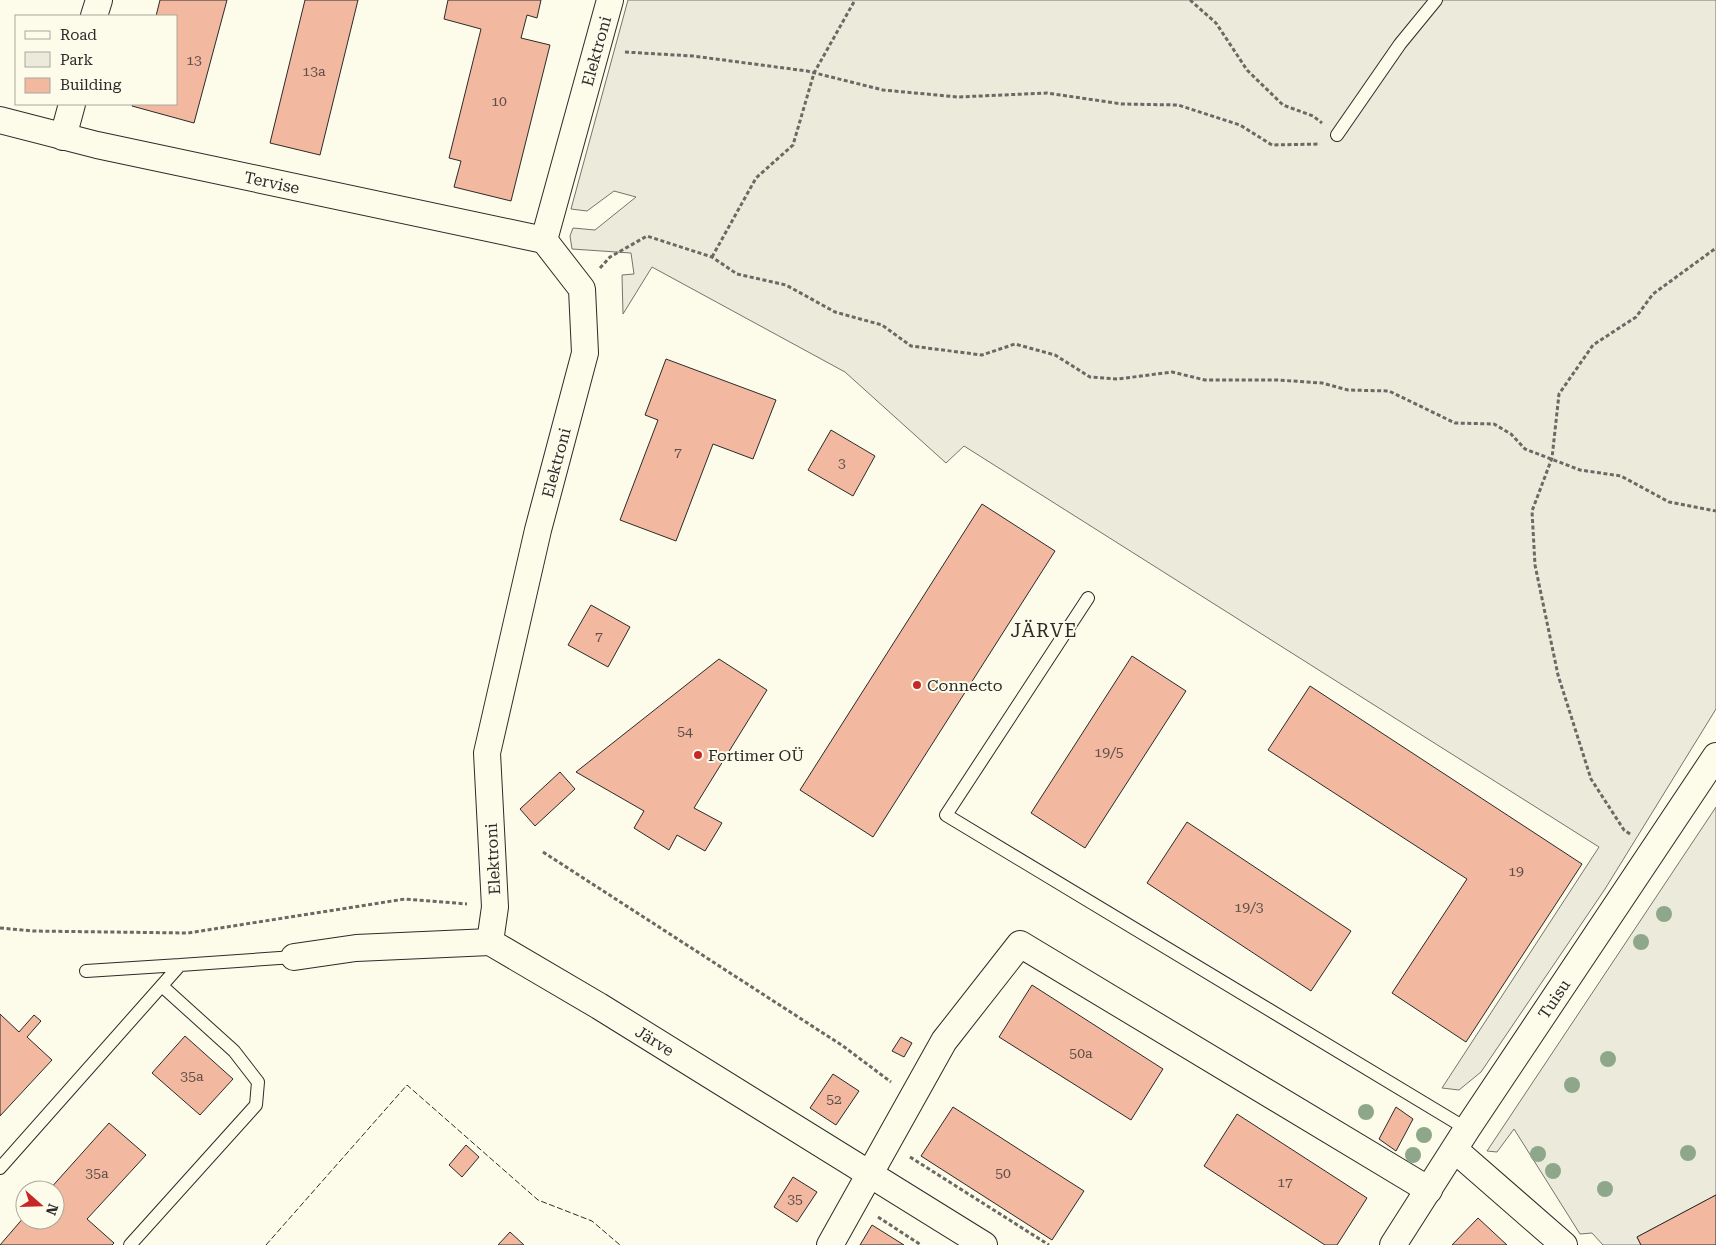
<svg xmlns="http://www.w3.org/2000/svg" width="1716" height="1245" font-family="'Roboto Serif',serif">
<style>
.green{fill:#ecebdb;stroke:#74746e}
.building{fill:#f2b8a0;stroke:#2b2b2b}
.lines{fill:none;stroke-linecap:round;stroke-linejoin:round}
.service-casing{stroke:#2b2b2b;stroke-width:14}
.minor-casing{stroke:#2b2b2b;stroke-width:28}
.path{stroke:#6a6964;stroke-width:3;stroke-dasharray:4 2.5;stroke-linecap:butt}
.service{stroke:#fdfbea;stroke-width:12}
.minor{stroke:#fdfbea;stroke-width:26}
.fence{stroke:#2b2b2b;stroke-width:1;stroke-dasharray:6 2.5;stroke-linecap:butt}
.tree{fill:#8ea78a}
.poi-dot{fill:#c62828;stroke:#fdfbea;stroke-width:2}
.labels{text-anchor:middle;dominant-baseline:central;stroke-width:4;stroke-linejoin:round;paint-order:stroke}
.number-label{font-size:14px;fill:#5d4e48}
.street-label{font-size:16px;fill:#2b2b2b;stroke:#fdfbea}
.poi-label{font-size:16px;fill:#2b2b2b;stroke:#fdfbea;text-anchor:start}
.quarter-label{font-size:19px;letter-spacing:1px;fill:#2b2b2b;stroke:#fdfbea}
</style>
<rect width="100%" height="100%" fill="#fdfbea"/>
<!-- green -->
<path class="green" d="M 628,0 L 1716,0 L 1716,709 L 1605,889 L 1481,1072 L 1459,1090 L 1442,1088 L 1599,847 L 964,446 L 946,463 L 845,372 L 652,267 L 623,314 L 622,275 L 634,274 L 631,253 L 572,249 L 570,236 L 573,228 L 595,230 L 636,197 L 614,191 L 587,211 L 571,209 Z
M 1716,807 L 1716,1195 L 1637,1237 L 1641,1245 L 1603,1245 L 1592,1233 L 1580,1234 L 1514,1129 L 1497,1152 L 1487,1151 Z"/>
<!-- building -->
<path class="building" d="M 160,0 L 227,0 L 194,123 L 132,106 L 133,104 L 176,104 L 176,16 L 156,16 Z
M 305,0 L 358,0 L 320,155 L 270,143 Z
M 448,0 L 541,0 L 537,18 L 527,15 L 521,38 L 550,45 L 511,201 L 454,187 L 461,161 L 449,158 L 481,29 L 444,19 Z
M 666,359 L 776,400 L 753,459 L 713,444 L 676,541 L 620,520 L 658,420 L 645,415 Z
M 831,430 L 875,456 L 853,496 L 808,470 Z
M 982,504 L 1055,551 L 873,837 L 800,790 Z
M 591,605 L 630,627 L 608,667 L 568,645 Z
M 1132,656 L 1186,691 L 1085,848 L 1031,813 Z
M 719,659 L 767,690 L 694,808 L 722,823 L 705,851 L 677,835 L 669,850 L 634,828 L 644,811 L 576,772 Z
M 1310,686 L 1582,864 L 1466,1042 L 1392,993 L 1467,879 L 1268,750 Z
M 560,772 L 575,789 L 535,826 L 520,809 Z
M 1187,822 L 1351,931 L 1311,991 L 1147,883 Z
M 1032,985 L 1163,1069 L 1131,1120 L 999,1037 Z
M 0,1014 L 19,1032 L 34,1015 L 41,1021 L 27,1037 L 52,1060 L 0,1116 Z
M 185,1036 L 233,1079 L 200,1115 L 152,1073 Z
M 901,1037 L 912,1043 L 904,1057 L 892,1051 Z
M 833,1074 L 859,1091 L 836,1125 L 810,1108 Z
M 953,1107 L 1084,1191 L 1052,1240 L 921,1156 Z
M 1396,1107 L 1413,1119 L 1396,1151 L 1379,1139 Z
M 1237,1114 L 1367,1198 L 1337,1245 L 1325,1245 L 1204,1166 Z
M 109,1123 L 146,1155 L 87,1219 L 114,1243 L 112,1245 L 0,1245 L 25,1216 L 25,1220 L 55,1220 L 55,1190 L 49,1190 Z
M 466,1145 L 479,1157 L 462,1177 L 449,1165 Z
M 793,1177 L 817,1192 L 797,1222 L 774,1207 Z
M 1716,1195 L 1716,1245 L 1641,1245 L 1637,1237 Z
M 1478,1218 L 1507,1245 L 1452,1245 Z
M 872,1225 L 904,1245 L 860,1245 Z
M 510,1232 L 524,1245 L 498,1245 Z"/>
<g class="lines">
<defs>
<path id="service" d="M 1337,135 L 1400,44 L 1436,0
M 1088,598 L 946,815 L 1467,1129
M 86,971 L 180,965
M 0,1168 L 180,965 L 294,957
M 130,1245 L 256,1105 L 258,1082 L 234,1051 L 162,986"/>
<g id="minor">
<path d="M 94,16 L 99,0"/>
<path id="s1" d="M 0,120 L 97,145 L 544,240"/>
<path d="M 63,137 L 72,104"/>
<path id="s2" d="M 544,240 L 610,0"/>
<path id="s3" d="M 490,942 L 495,907 L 487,753 L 538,530 L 585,353 L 582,289 L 544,240"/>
<path id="s4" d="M 294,957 L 356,948 L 490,942 L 599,1006 L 984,1245"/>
<path d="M 1455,1150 L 1564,1245"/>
<path d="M 830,1245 L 944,1041 L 1020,944 L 1429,1190"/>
<path id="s5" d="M 1393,1245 L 1467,1129 L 1716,756"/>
</g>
</defs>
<!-- service casing -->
<use href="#service" class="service-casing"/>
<!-- minor casing -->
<use href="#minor" class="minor-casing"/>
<!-- path -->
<path class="path" d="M 1190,0 L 1216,23 L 1247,70 L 1283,105 L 1313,116 L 1322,123
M 625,52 L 693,56 L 807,71 L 883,90 L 958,97 L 1047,93 L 1122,104 L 1178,105 L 1240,125 L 1272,145 L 1320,144
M 712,257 L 756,178 L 793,145 L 814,73 L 855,0
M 600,268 L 610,257 L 647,236 L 712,257 L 737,274 L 786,285 L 835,312 L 882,325 L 911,346 L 982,355 L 1015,344 L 1055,355 L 1090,377 L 1118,379 L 1172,372 L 1205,380 L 1278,380 L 1322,383 L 1348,390 L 1389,391 L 1455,423 L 1494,424 L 1511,434 L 1525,449 L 1580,470 L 1621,476 L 1669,502 L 1716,511
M 1630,834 L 1624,830 L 1591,779 L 1558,675 L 1535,565 L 1532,511 L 1552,458 L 1559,394 L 1593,345 L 1636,317 L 1653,294 L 1716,248
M 543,852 L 843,1046 L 891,1082
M 0,928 L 33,931 L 188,933 L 405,899 L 467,904
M 910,1157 L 1049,1245
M 878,1217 L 921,1245"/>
<!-- service -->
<use href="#service" class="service"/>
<!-- minor -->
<use href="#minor" class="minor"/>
<!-- fence -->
<path class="fence" d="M 266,1245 L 407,1085 L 538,1200 L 592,1221 L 620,1245"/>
</g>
<!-- trees -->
<g class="tree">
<circle cx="1664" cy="914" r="8"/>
<circle cx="1641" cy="942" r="8"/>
<circle cx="1608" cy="1059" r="8"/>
<circle cx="1572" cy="1085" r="8"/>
<circle cx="1366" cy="1112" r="8"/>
<circle cx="1424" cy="1135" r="8"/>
<circle cx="1688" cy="1153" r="8"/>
<circle cx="1538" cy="1154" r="8"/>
<circle cx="1413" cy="1155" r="8"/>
<circle cx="1553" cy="1171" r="8"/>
<circle cx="1605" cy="1189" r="8"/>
</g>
<!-- markers -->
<g class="poi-dot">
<circle cx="917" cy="685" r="5"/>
<circle cx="698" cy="755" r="5"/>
</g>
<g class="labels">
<!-- number labels -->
<g class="number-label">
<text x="194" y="60">13</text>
<text x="314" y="71">13a</text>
<text x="499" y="101">10</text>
<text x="678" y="452">7</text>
<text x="842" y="463">3</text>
<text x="599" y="636">7</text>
<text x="685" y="731">54</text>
<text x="1109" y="752">19/5</text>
<text x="1516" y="871">19</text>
<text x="1249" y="907">19/3</text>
<text x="1081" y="1053">50a</text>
<text x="192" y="1076">35a</text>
<text x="834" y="1099">52</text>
<text x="97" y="1173">35a</text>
<text x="1003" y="1173">50</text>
<text x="1285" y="1182">17</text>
<text x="795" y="1199">35</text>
</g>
<!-- street labels -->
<g class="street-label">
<text stroke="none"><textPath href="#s2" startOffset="196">Elektroni</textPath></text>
<text stroke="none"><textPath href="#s1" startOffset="279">Tervise</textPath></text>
<text stroke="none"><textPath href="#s3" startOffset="488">Elektroni</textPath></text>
<text transform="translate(493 859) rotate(-93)">Elektroni</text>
<text stroke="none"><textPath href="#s5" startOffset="294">Tuisu</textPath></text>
<text stroke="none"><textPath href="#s4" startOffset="389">Järve</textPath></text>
</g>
<!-- poi labels -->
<g class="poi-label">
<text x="927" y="685">Connecto</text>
<text x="708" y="755">Fortimer OÜ</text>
</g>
<!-- quarter labels -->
<g class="quarter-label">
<text x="1044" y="630">JÄRVE</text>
</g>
</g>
<!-- legend -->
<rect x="15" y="15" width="162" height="90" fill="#fdfbea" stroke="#a9a89e"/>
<rect x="25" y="31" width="25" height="8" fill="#fdfbea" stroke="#a9a89e"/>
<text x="60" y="40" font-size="15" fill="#2b2b2b">Road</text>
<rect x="25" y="52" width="25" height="15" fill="#ecebdb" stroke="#a9a89e"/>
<text x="60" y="65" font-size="15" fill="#2b2b2b">Park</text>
<rect x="25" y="78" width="25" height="15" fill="#f2b8a0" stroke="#a9a89e"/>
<text x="60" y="90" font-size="15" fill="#2b2b2b">Building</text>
<!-- north arrow -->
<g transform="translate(40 1205) rotate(110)"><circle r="24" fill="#fdfbea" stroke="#a9a89e"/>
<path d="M0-4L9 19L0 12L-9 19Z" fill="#c62828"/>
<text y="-8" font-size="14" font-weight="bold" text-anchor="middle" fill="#2b2b2b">N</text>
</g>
</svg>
